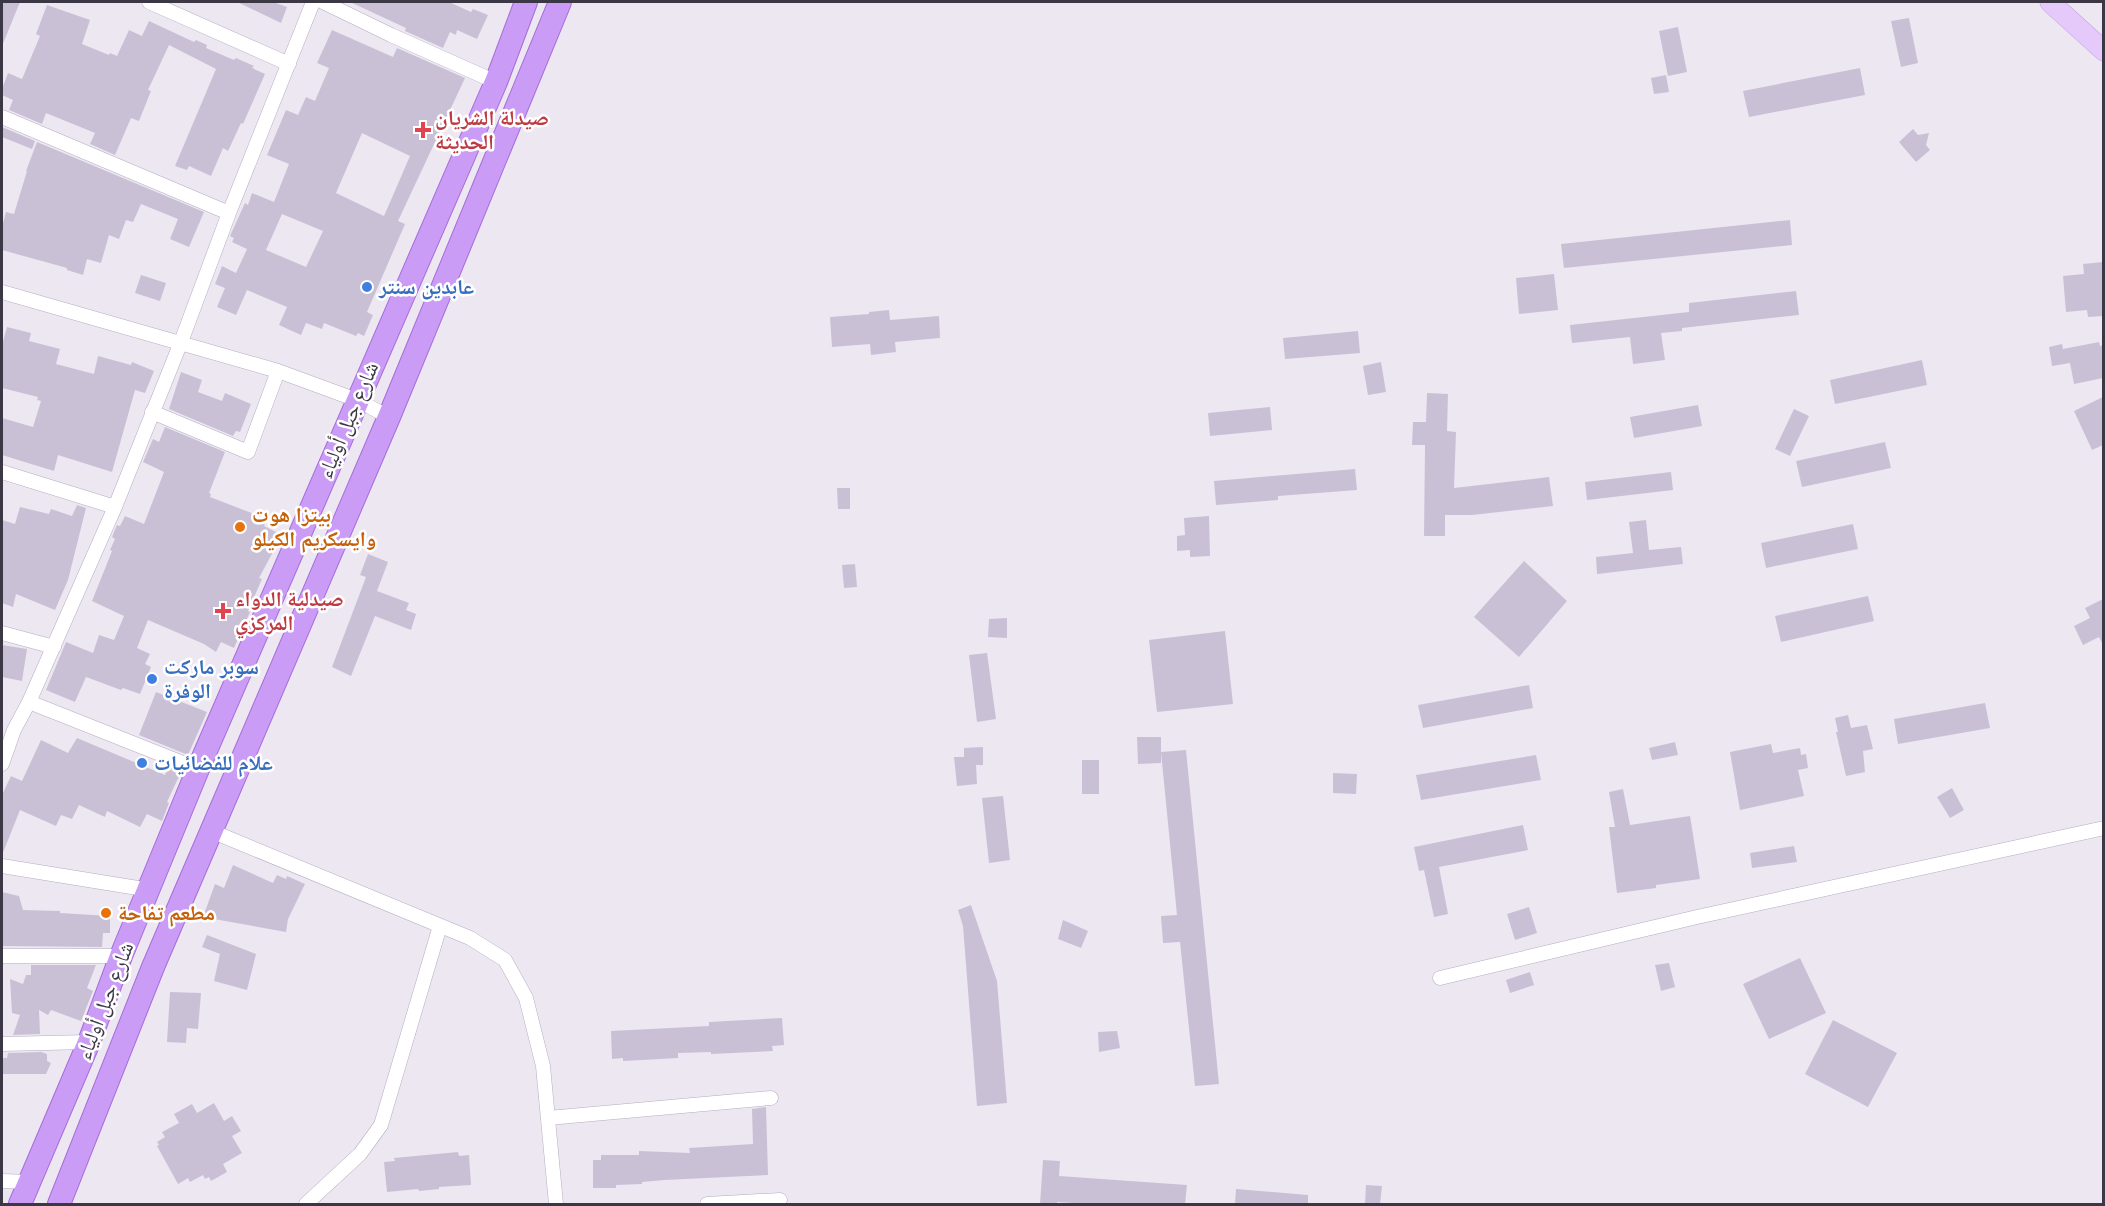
<svg xmlns="http://www.w3.org/2000/svg" width="2105" height="1206" font-family="'Nunito Sans','Noto Naskh Arabic',sans-serif">
<style>
.building{fill:#c9c0d6;fill-rule:evenodd}
.lines{fill:none;stroke-linecap:round;stroke-linejoin:round}
.street-casing{stroke:#b5adc0;stroke-width:15}
.secondary-casing{stroke:#bea1d7;stroke-width:21}
.primary-casing{stroke:#a46dda;stroke-width:24}
.street{stroke:#fff;stroke-width:14}
.secondary{stroke:#e5c9fa;stroke-width:20}
.primary{stroke:#cb9cf6;stroke-width:22}
.health-dot{fill:#e0444e;stroke:#fff;stroke-width:2}
.shop-dot{fill:#3f7fe0;stroke:#fff;stroke-width:2}
.food-dot{fill:#e8710a;stroke:#fff;stroke-width:2}
.labels{text-anchor:middle;dominant-baseline:central;stroke-width:5;stroke-linejoin:round;paint-order:stroke}
.health-label{font-size:21px;font-weight:bold;fill:#be3a42;stroke:#fff;text-anchor:start}
.shop-label{font-size:21px;font-weight:bold;fill:#366cbe;stroke:#fff;text-anchor:start}
.street-label{font-size:21px;fill:#3c3745;stroke:#fff}
.food-label{font-size:21px;font-weight:bold;fill:#c56008;stroke:#fff;text-anchor:start}
</style>
<rect width="100%" height="100%" fill="#ede7f2"/>
<!-- building -->
<path class="building" d="M 2,2 L 20,2 L 2,46 Z
M 237,2 L 273,2 L 287,7 L 281,23 Z
M 350,2 L 449,2 L 471,12 L 473,9 L 488,15 L 477,39 L 457,30 L 456,35 L 450,32 L 443,48 L 405,31 L 406,28 Z
M 47,5 L 90,20 L 82,44 L 109,55 L 110,53 L 117,56 L 129,30 L 142,36 L 149,21 L 194,42 L 196,40 L 207,45 L 206,48 L 234,60 L 236,58 L 254,66 L 252,68 L 265,74 L 243,124 L 241,123 L 228,151 L 223,148 L 211,176 L 189,166 L 187,170 L 175,166 L 216,69 L 169,45 L 148,90 L 151,91 L 139,121 L 131,118 L 115,155 L 90,144 L 95,133 L 46,113 L 42,124 L 9,110 L 13,100 L 2,95 L 2,89 L 8,73 L 22,79 L 40,36 L 36,34 Z
M 1909,18 L 1918,63 L 1901,67 L 1891,21 Z
M 1678,27 L 1687,72 L 1668,76 L 1659,31 Z
M 332,30 L 393,57 L 397,48 L 465,78 L 398,221 L 405,224 L 367,312 L 373,315 L 364,336 L 358,333 L 356,336 L 324,323 L 322,329 L 306,323 L 301,335 L 279,325 L 287,307 L 247,290 L 236,315 L 217,307 L 225,288 L 215,284 L 222,266 L 236,273 L 247,249 L 232,242 L 234,238 L 230,236 L 245,203 L 248,205 L 252,193 L 274,202 L 289,164 L 267,155 L 286,110 L 298,115 L 306,97 L 315,101 L 329,68 L 317,63 ZM 362,133 L 410,156 L 384,216 L 336,193 ZM 282,214 L 323,231 L 306,267 L 266,250 Z
M 1860,68 L 1865,95 L 1749,117 L 1743,91 Z
M 1666,75 L 1669,92 L 1654,94 L 1651,78 Z
M 2,127 L 35,141 L 32,149 L 2,137 Z
M 1913,129 L 1918,135 L 1929,133 L 1926,145 L 1930,150 L 1916,162 L 1899,142 Z
M 37,142 L 204,212 L 189,247 L 170,239 L 178,219 L 141,204 L 133,222 L 126,220 L 119,239 L 109,235 L 101,263 L 87,259 L 83,275 L 67,270 L 67,268 L 2,250 L 2,227 L 6,212 L 14,214 L 27,171 L 26,171 Z
M 1790,220 L 1792,245 L 1564,268 L 1561,244 Z
M 2103,262 L 2103,316 L 2088,317 L 2087,310 L 2066,312 L 2063,276 L 2084,274 L 2083,264 Z
M 1554,274 L 1558,310 L 1519,314 L 1516,278 Z
M 141,275 L 166,283 L 160,301 L 135,293 Z
M 1796,291 L 1799,315 L 1682,328 L 1682,331 L 1661,333 L 1665,360 L 1633,364 L 1630,337 L 1572,343 L 1570,325 L 1689,312 L 1689,303 Z
M 889,310 L 890,320 L 939,316 L 940,338 L 895,342 L 896,352 L 871,355 L 870,344 L 832,347 L 830,317 L 869,314 L 869,312 Z
M 7,327 L 31,333 L 29,341 L 60,349 L 56,364 L 94,374 L 98,356 L 131,365 L 132,362 L 154,371 L 145,393 L 135,390 L 112,472 L 58,455 L 54,471 L 2,455 L 2,418 L 33,427 L 41,401 L 37,400 L 38,397 L 2,388 L 2,345 Z
M 1358,331 L 1360,353 L 1285,359 L 1283,338 Z
M 2099,342 L 2100,346 L 2103,345 L 2103,378 L 2074,384 L 2070,363 L 2052,366 L 2049,347 L 2062,344 L 2063,349 Z
M 1922,360 L 1927,385 L 1835,404 L 1830,380 Z
M 1381,362 L 1386,392 L 1368,395 L 1363,366 Z
M 181,372 L 202,380 L 198,392 L 222,401 L 225,393 L 251,404 L 240,432 L 236,431 L 233,436 L 169,409 Z
M 1427,393 L 1448,394 L 1447,431 L 1456,432 L 1454,488 L 1549,477 L 1553,506 L 1472,515 L 1445,515 L 1445,536 L 1424,536 L 1425,445 L 1412,445 L 1413,422 L 1426,422 Z
M 2103,397 L 2103,445 L 2092,450 L 2074,411 Z
M 1698,405 L 1702,426 L 1634,438 L 1630,417 Z
M 1270,407 L 1272,430 L 1210,436 L 1208,413 Z
M 1794,409 L 1809,416 L 1790,456 L 1775,449 Z
M 165,427 L 225,452 L 209,493 L 211,494 L 210,497 L 267,519 L 264,526 L 282,535 L 259,578 L 262,579 L 248,611 L 250,612 L 234,648 L 221,642 L 216,652 L 204,644 L 148,620 L 137,648 L 150,654 L 145,664 L 151,667 L 140,694 L 123,688 L 121,690 L 86,677 L 75,702 L 46,690 L 66,642 L 93,653 L 99,635 L 114,640 L 124,616 L 92,601 L 112,551 L 110,550 L 115,539 L 112,537 L 117,525 L 120,526 L 125,516 L 144,524 L 164,472 L 143,462 L 153,439 L 159,442 Z
M 1885,442 L 1891,468 L 1802,487 L 1796,461 Z
M 1355,469 L 1357,490 L 1278,496 L 1278,500 L 1216,505 L 1214,481 Z
M 1671,472 L 1673,490 L 1587,500 L 1585,482 Z
M 837,488 L 850,488 L 850,509 L 838,509 Z
M 77,505 L 86,508 L 68,580 L 55,610 L 16,594 L 13,607 L 2,603 L 2,520 L 15,524 L 20,507 L 49,514 L 51,509 L 72,516 Z
M 1209,516 L 1210,556 L 1190,557 L 1190,550 L 1177,551 L 1177,536 L 1185,535 L 1184,518 Z
M 1646,520 L 1649,550 L 1681,547 L 1683,564 L 1597,574 L 1596,557 L 1633,553 L 1629,522 Z
M 1853,524 L 1858,549 L 1766,568 L 1761,543 Z
M 368,554 L 388,562 L 377,591 L 409,603 L 406,610 L 416,614 L 411,630 L 375,616 L 351,676 L 332,667 L 366,577 L 360,575 Z
M 1524,561 L 1567,601 L 1519,657 L 1474,617 Z
M 855,564 L 857,587 L 844,588 L 842,565 Z
M 1868,596 L 1874,621 L 1781,642 L 1775,616 Z
M 2103,599 L 2103,645 L 2099,637 L 2083,645 L 2074,626 L 2090,618 L 2085,608 Z
M 1007,618 L 1007,638 L 988,637 L 989,619 Z
M 1225,631 L 1233,704 L 1157,712 L 1149,640 Z
M 2,645 L 27,649 L 22,681 L 2,677 Z
M 987,653 L 996,719 L 977,722 L 969,655 Z
M 1529,685 L 1533,708 L 1423,728 L 1418,705 Z
M 156,692 L 207,712 L 188,755 L 139,735 Z
M 1985,703 L 1990,728 L 1898,744 L 1894,719 Z
M 1848,715 L 1851,728 L 1867,725 L 1873,749 L 1863,751 L 1865,772 L 1846,776 L 1836,732 L 1838,732 L 1835,718 Z
M 1137,737 L 1161,737 L 1161,763 L 1138,764 Z
M 77,738 L 165,775 L 169,767 L 181,772 L 167,802 L 169,803 L 162,821 L 147,814 L 140,827 L 107,811 L 105,817 L 79,805 L 72,819 L 61,815 L 56,826 L 20,810 L 2,855 L 2,795 L 11,776 L 22,781 L 41,740 L 68,753 Z
M 1675,742 L 1678,755 L 1652,760 L 1649,748 Z
M 1771,744 L 1773,753 L 1800,748 L 1801,755 L 1806,754 L 1808,768 L 1798,770 L 1804,796 L 1740,810 L 1730,752 Z
M 983,747 L 983,765 L 976,765 L 977,784 L 957,786 L 954,757 L 964,757 L 964,748 Z
M 1186,750 L 1219,1084 L 1195,1086 L 1180,942 L 1163,943 L 1161,916 L 1177,915 L 1161,752 Z
M 1536,755 L 1541,780 L 1421,800 L 1416,775 Z
M 1082,760 L 1099,760 L 1099,794 L 1082,794 Z
M 1333,773 L 1357,774 L 1356,794 L 1333,793 Z
M 1952,788 L 1964,810 L 1950,818 L 1937,797 Z
M 1623,789 L 1630,825 L 1690,816 L 1700,879 L 1656,885 L 1656,888 L 1617,893 L 1609,827 L 1615,827 L 1609,792 Z
M 1003,796 L 1010,860 L 989,863 L 982,798 Z
M 1523,825 L 1528,850 L 1439,867 L 1448,914 L 1434,917 L 1424,870 L 1419,871 L 1414,847 Z
M 1794,846 L 1797,862 L 1752,868 L 1750,853 Z
M 233,865 L 273,883 L 277,875 L 286,879 L 287,876 L 305,884 L 288,919 L 286,932 L 203,917 L 215,884 L 224,888 Z
M 2,892 L 19,896 L 23,910 L 60,911 L 60,913 L 110,916 L 110,933 L 103,933 L 102,947 L 2,946 Z
M 971,905 L 997,981 L 1007,1103 L 977,1106 L 963,926 L 958,910 Z
M 1529,907 L 1537,933 L 1515,940 L 1507,914 Z
M 1063,920 L 1088,931 L 1081,948 L 1058,939 Z
M 207,935 L 256,954 L 247,990 L 214,981 L 220,954 L 202,947 Z
M 1800,958 L 1826,1013 L 1769,1039 L 1743,984 Z
M 1669,963 L 1675,987 L 1661,991 L 1655,965 Z
M 31,965 L 96,965 L 87,988 L 93,991 L 81,1021 L 51,1010 L 48,1015 L 39,1010 L 40,1034 L 13,1035 L 20,1015 L 12,1013 L 10,979 L 23,984 L 26,975 L 31,975 Z
M 1530,972 L 1534,985 L 1510,993 L 1506,980 Z
M 170,992 L 201,993 L 198,1029 L 187,1028 L 186,1043 L 167,1042 Z
M 782,1018 L 784,1045 L 772,1046 L 773,1051 L 711,1054 L 711,1052 L 678,1053 L 678,1058 L 642,1060 L 623,1061 L 623,1058 L 612,1059 L 611,1031 L 709,1026 L 709,1022 Z
M 1833,1020 L 1897,1053 L 1868,1107 L 1805,1074 Z
M 1117,1031 L 1120,1048 L 1099,1052 L 1098,1032 Z
M 41,1052 L 47,1054 L 47,1061 L 51,1063 L 46,1074 L 2,1074 L 2,1058 L 7,1058 L 8,1053 Z
M 214,1103 L 224,1121 L 232,1116 L 241,1131 L 232,1136 L 242,1153 L 223,1164 L 227,1172 L 211,1181 L 209,1177 L 205,1179 L 203,1175 L 190,1182 L 188,1178 L 178,1184 L 157,1146 L 159,1145 L 157,1142 L 165,1137 L 162,1132 L 179,1123 L 174,1114 L 192,1104 L 197,1113 Z
M 766,1107 L 768,1175 L 664,1180 L 642,1182 L 642,1184 L 616,1185 L 616,1188 L 593,1188 L 593,1160 L 601,1160 L 601,1155 L 639,1155 L 639,1151 L 690,1153 L 689,1148 L 753,1144 L 752,1109 Z
M 458,1152 L 459,1156 L 469,1155 L 471,1185 L 439,1187 L 439,1189 L 419,1191 L 418,1189 L 387,1192 L 384,1162 L 395,1161 L 394,1158 Z
M 1043,1160 L 1060,1161 L 1059,1176 L 1187,1185 L 1185,1204 L 1089,1204 L 1057,1202 L 1057,1204 L 1040,1204 Z
M 1366,1185 L 1382,1186 L 1380,1204 L 1365,1204 Z
M 1236,1189 L 1308,1195 L 1308,1204 L 1235,1204 Z"/>
<g class="lines">
<defs>
<path id="street" d="M 149,2 L 289,64
M 323,2 L 391,35 L 496,82
M 2,117 L 229,213
M 2,292 L 278,371 L 357,400 L 389,417
M 152,412 L 248,452 L 278,371
M 2,472 L 115,507
M 2,633 L 54,647
M 29,702 L 198,769
M 2,764 L 14,730 L 29,702 L 115,507 L 181,342 L 229,213 L 313,2
M 211,831 L 470,938 L 505,960 L 526,998 L 543,1066 L 556,1204
M 2,866 L 150,890
M 2,956 L 121,956
M 1440,978 L 1697,917 L 2104,828
M 2,1044 L 89,1042
M 548,1118 L 771,1098
M 2,1181 L 30,1182
M 306,1204 L 360,1154 L 381,1125 L 440,926
M 707,1204 L 780,1200"/>
<path id="secondary" d="M 2050,2 L 2104,51"/>
<path id="primary" d="M 20,1204 L 89,1042 L 121,956 L 198,769 L 496,82 L 526,2
M 59,1204 L 153,967 L 389,417 L 560,2"/>
</defs>
<!-- street casing -->
<use href="#street" class="street-casing"/>
<!-- secondary casing -->
<use href="#secondary" class="secondary-casing"/>
<!-- primary casing -->
<use href="#primary" class="primary-casing"/>
<!-- street -->
<use href="#street" class="street"/>
<!-- secondary -->
<use href="#secondary" class="secondary"/>
<!-- primary -->
<use href="#primary" class="primary"/>
</g>
<!-- markers -->
<g class="health-dot">
<path d="M420 121h6v6h6v6h-6v6h-6v-6h-6v-6h6z"/>
<path d="M220 602h6v6h6v6h-6v6h-6v-6h-6v-6h6z"/>
</g>
<g class="shop-dot">
<circle cx="367" cy="287" r="6"/>
<circle cx="152" cy="679" r="6"/>
<circle cx="142" cy="763" r="6"/>
</g>
<g class="food-dot">
<circle cx="240" cy="527" r="6"/>
<circle cx="106" cy="913" r="6"/>
</g>
<g class="labels">
<!-- health labels -->
<g class="health-label">
<text x="435" y="118">صيدلة الشريان<tspan x="435" dy="24">الحديثة</tspan></text>
<text x="235" y="599">صيدلية الدواء<tspan x="235" dy="24">المركزي</tspan></text>
</g>
<!-- shop labels -->
<g class="shop-label">
<text x="379" y="287">عابدين سنتر</text>
<text x="164" y="667">سوبر ماركت<tspan x="164" dy="24">الوفرة</tspan></text>
<text x="154" y="763">علام للفضائيات</text>
</g>
<!-- street labels -->
<g class="street-label">
<text transform="translate(348 420) rotate(-67)">شارع جبل أولياء</text>
<text transform="translate(105 1001) rotate(-69)">شارع جبل أولياء</text>
</g>
<!-- food labels -->
<g class="food-label">
<text x="252" y="515">بيتزا هوت<tspan x="252" dy="24">وايسكريم الكيلو</tspan></text>
<text x="118" y="913">مطعم تفاحة</text>
</g>
</g>
<!-- border -->
<rect width="2105" height="1206" fill="none" stroke="#3c3745" stroke-width="6"/>
</svg>
